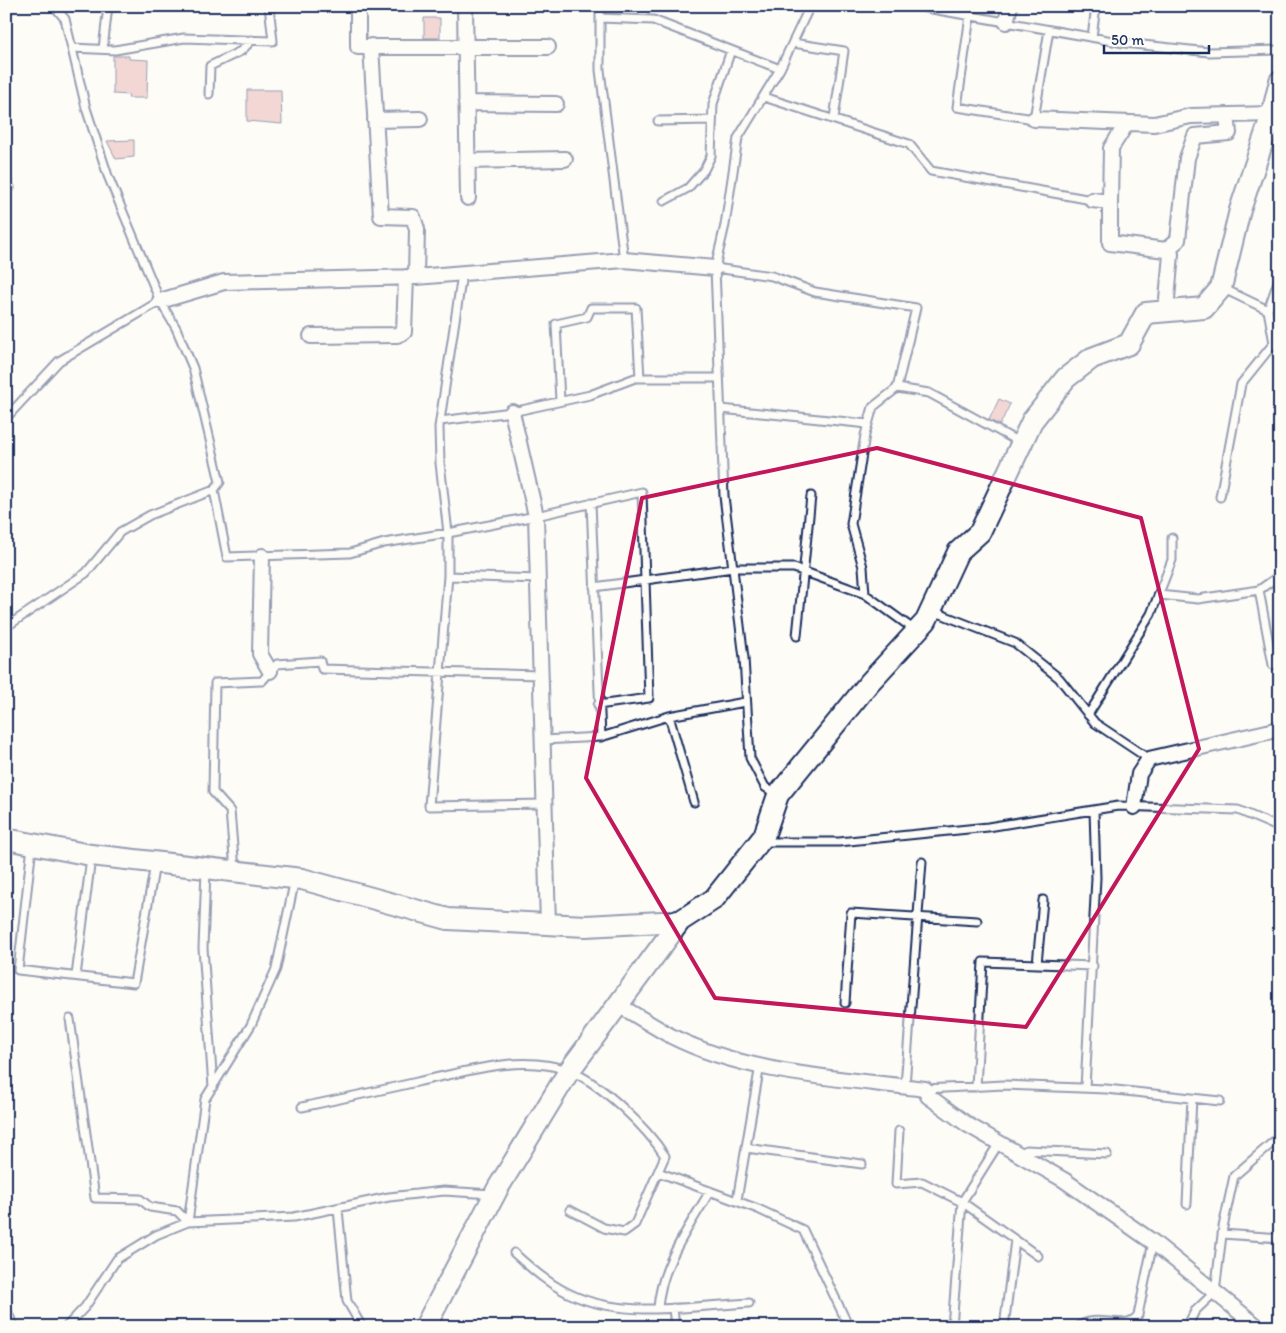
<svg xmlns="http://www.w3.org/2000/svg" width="1286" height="1333" font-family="Itim,sans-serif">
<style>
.building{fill:#e6abaa;stroke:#1b2f5e}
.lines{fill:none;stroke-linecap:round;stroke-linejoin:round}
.lane-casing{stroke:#1b2f5e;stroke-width:11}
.street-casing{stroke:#1b2f5e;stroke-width:18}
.secondary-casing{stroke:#1b2f5e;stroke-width:24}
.lane{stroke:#fdfcf7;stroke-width:7}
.street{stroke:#fdfcf7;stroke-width:14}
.secondary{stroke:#fdfcf7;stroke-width:20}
.marked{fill:none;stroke:#c2185b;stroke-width:4;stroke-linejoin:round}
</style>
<rect width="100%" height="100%" fill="#fdfcf7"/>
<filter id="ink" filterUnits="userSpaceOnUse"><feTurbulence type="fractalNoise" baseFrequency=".02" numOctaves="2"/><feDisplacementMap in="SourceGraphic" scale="10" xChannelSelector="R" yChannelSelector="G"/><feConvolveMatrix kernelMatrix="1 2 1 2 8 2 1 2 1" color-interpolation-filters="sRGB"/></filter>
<g filter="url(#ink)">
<!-- building -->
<path class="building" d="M 424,18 L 440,18 L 440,38 L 424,38 Z
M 113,56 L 129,56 L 129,59 L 148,60 L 147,98 L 128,98 L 129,95 L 113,94 Z
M 247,90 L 281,90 L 282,124 L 247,121 Z
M 134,140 L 134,157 L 116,159 L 107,141 Z
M 999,399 L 1010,404 L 1000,425 L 989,420 Z"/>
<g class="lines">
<defs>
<path id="lane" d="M 54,6 L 65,19 L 86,108 L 108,176 L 160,301 L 176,328 L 193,368 L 220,482 L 214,490 L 227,557 L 350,553 L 384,543 L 448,533 L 536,516 L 642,492 L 649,698 L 598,705
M 600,6 L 600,70 L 624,260
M 915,6 L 1124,43 L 1209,52 L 1280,50
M 970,16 L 957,107 L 1034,119 L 1049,30
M 600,18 L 653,20 L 780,69
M 1092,37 L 1096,6
M 793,43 L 844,51 L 834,118
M 72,48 L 115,50 L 184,38 L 273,41 L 269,6
M 103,49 L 108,6
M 209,94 L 210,66 L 241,51 L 252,40
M 764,97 L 909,144 L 931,171 L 1092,200
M 658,121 L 712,120
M 6,177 L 10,188
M 664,201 L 688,188 L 704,170 L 711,156 L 713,104 L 731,50
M 715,268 L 772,276 L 815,292 L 916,308 L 897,388
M 462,274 L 439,427 L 440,463 L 448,533 L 448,576 L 429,806 L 545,804
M 1222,288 L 1268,310 L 1274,343 L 1280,348
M 1268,310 L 1280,276
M 560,401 L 556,324 L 587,317 L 591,308 L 636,308 L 640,378
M 721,409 L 868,424
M 6,418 L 59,361 L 160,301
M 440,421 L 512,412 L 590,395 L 635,378 L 719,378
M 1220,497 L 1241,384 L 1274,343
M 448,576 L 538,579
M 594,587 L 733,568 L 794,568 L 865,594 L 916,631
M 1259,590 L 1273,665
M 865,594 L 863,567 L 851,524 L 865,435 L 873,407 L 897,388 L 929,393 L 1019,442
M 1159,595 L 1198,599 L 1259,590 L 1280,575
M 933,611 L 1015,643 L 1059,678 L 1095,723 L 1149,759
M 6,627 L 86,573 L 120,532 L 150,515 L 214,490
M 797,636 L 811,496
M 1088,715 L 1151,614 L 1172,560 L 1172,538
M 669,716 L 694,802
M 601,737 L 669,716 L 745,702
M 543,740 L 601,737 L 591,503
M 776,794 L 765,787 L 750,758 L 744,658 L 724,496 L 715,268 L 725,225 L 738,138 L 780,69 L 810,6
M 763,842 L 839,842 L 988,827 L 1118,806 L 1238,810 L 1280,828
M 32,846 L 18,970 L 134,983 L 155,864
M 235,870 L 230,811 L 213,792 L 215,683 L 262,681 L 277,664 L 320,661 L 322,669 L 541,675
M 206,871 L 203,948 L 213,1087
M 1037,964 L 1043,900
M 76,976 L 91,858
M 845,1003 L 851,913 L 977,921
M 70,1019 L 95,1198 L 140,1199 L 150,1207 L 177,1211 L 188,1222
M 905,1086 L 922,862
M 976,1087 L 983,962 L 1093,966
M 1085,1088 L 1096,878 L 1094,810
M 925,1089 L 1004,1085 L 1106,1089 L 1220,1101
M 302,1107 C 340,1099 378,1091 417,1082 C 465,1072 521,1053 570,1071 C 601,1083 647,1128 665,1156 L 635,1224 L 624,1232 L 604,1228 L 570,1210
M 899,1131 L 896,1184 L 922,1182 L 962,1202 L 1038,1256
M 746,1148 L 862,1164
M 1021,1156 L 1026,1150 L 1107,1154
M 658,1172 L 758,1209 L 803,1230 L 849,1327
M 737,1200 L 760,1065
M 1187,1204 L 1192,1098
M 338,1209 L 347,1301 L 362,1327
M 188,1222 L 205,1099 L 251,1025 L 276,969 L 295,879
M 1222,1234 L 1280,1238
M 514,1253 C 533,1270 552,1287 577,1297 C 629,1318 694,1306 749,1303
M 658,1308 C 661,1264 689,1228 710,1191
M 673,1308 L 675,1327
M 6,1309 L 14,1327
M 66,1327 L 85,1307 L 117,1259 L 156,1235 L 188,1222 L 294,1217 L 389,1197 L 444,1191 L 492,1194
M 952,1327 L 962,1202 L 999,1143
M 1004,1327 L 1015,1240
M 1078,1327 C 1096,1312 1126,1333 1138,1315 L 1153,1242
M 1187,1327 L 1195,1311 L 1215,1292 L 1223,1227 L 1234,1176 L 1280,1136"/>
<path id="street" d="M 358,6 L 358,47 L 548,47
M 465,6 L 468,198
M 1006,22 L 1010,6
M 371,46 L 381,216 L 413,217 L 417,229 L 416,277
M 466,103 L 556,104
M 1034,119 L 1154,124 L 1191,116 L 1272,114
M 375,120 L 420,119
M 467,161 L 565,159
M 1092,200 L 1110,202 L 1110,243 L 1166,250 L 1171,254 L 1166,310
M 1110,202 L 1111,148 L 1127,123
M 1166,250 L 1178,240 L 1187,158 L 1195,136 L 1229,133 L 1227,115
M 160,301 L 224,282 L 416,277 L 624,260 L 715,268
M 311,336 L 397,335 L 404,332 L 406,277
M 512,412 L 536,516 L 548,924
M 262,556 L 260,654 L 270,671
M 1134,807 L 1139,774 L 1149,759 L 1280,729
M 618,1005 C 636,1015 653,1026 671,1036 C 748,1075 841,1078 925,1089 L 928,1096 L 968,1125 L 1064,1180 L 1153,1242 L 1258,1327"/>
<path id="secondary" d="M 6,839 L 91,855 L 302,879 L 448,919 L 586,926 L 680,921
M 425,1327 L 498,1188 L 569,1071 L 680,921 L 714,899 L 764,836 L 778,795 L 869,683 L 926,621 L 958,552 L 980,532 L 1032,421 L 1066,378 L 1092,358 L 1129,344 L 1146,313 L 1204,308 L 1221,288 L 1240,210 L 1272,114 L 1280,81"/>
</defs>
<!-- lane casing -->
<use href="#lane" class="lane-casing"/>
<!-- street casing -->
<use href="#street" class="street-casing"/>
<!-- secondary casing -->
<use href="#secondary" class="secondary-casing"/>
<!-- lane -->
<use href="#lane" class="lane"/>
<!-- street -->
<use href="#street" class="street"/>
<!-- secondary -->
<use href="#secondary" class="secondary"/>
</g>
</g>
<!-- marked area -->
<path d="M0 0H1286V1333H0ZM 877,448 L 1141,518 L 1199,749 L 1026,1027 L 715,998 L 586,778 L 642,498 Z" fill="#fdfcf7" fill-opacity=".55" fill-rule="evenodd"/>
<path class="marked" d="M 877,448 L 1141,518 L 1199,749 L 1026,1027 L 715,998 L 586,778 L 642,498 Z"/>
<!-- margin -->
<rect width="1286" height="1333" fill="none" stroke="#fdfcf7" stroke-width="25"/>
<rect x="12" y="12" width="1261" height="1308" fill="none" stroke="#1b2f5e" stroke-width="2" filter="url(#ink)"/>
<!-- scale -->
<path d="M1104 45v8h105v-8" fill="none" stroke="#1b2f5e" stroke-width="2.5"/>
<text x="1111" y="45" font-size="15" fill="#1b2f5e" stroke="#fdfcf7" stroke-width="4" paint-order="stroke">50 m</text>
</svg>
